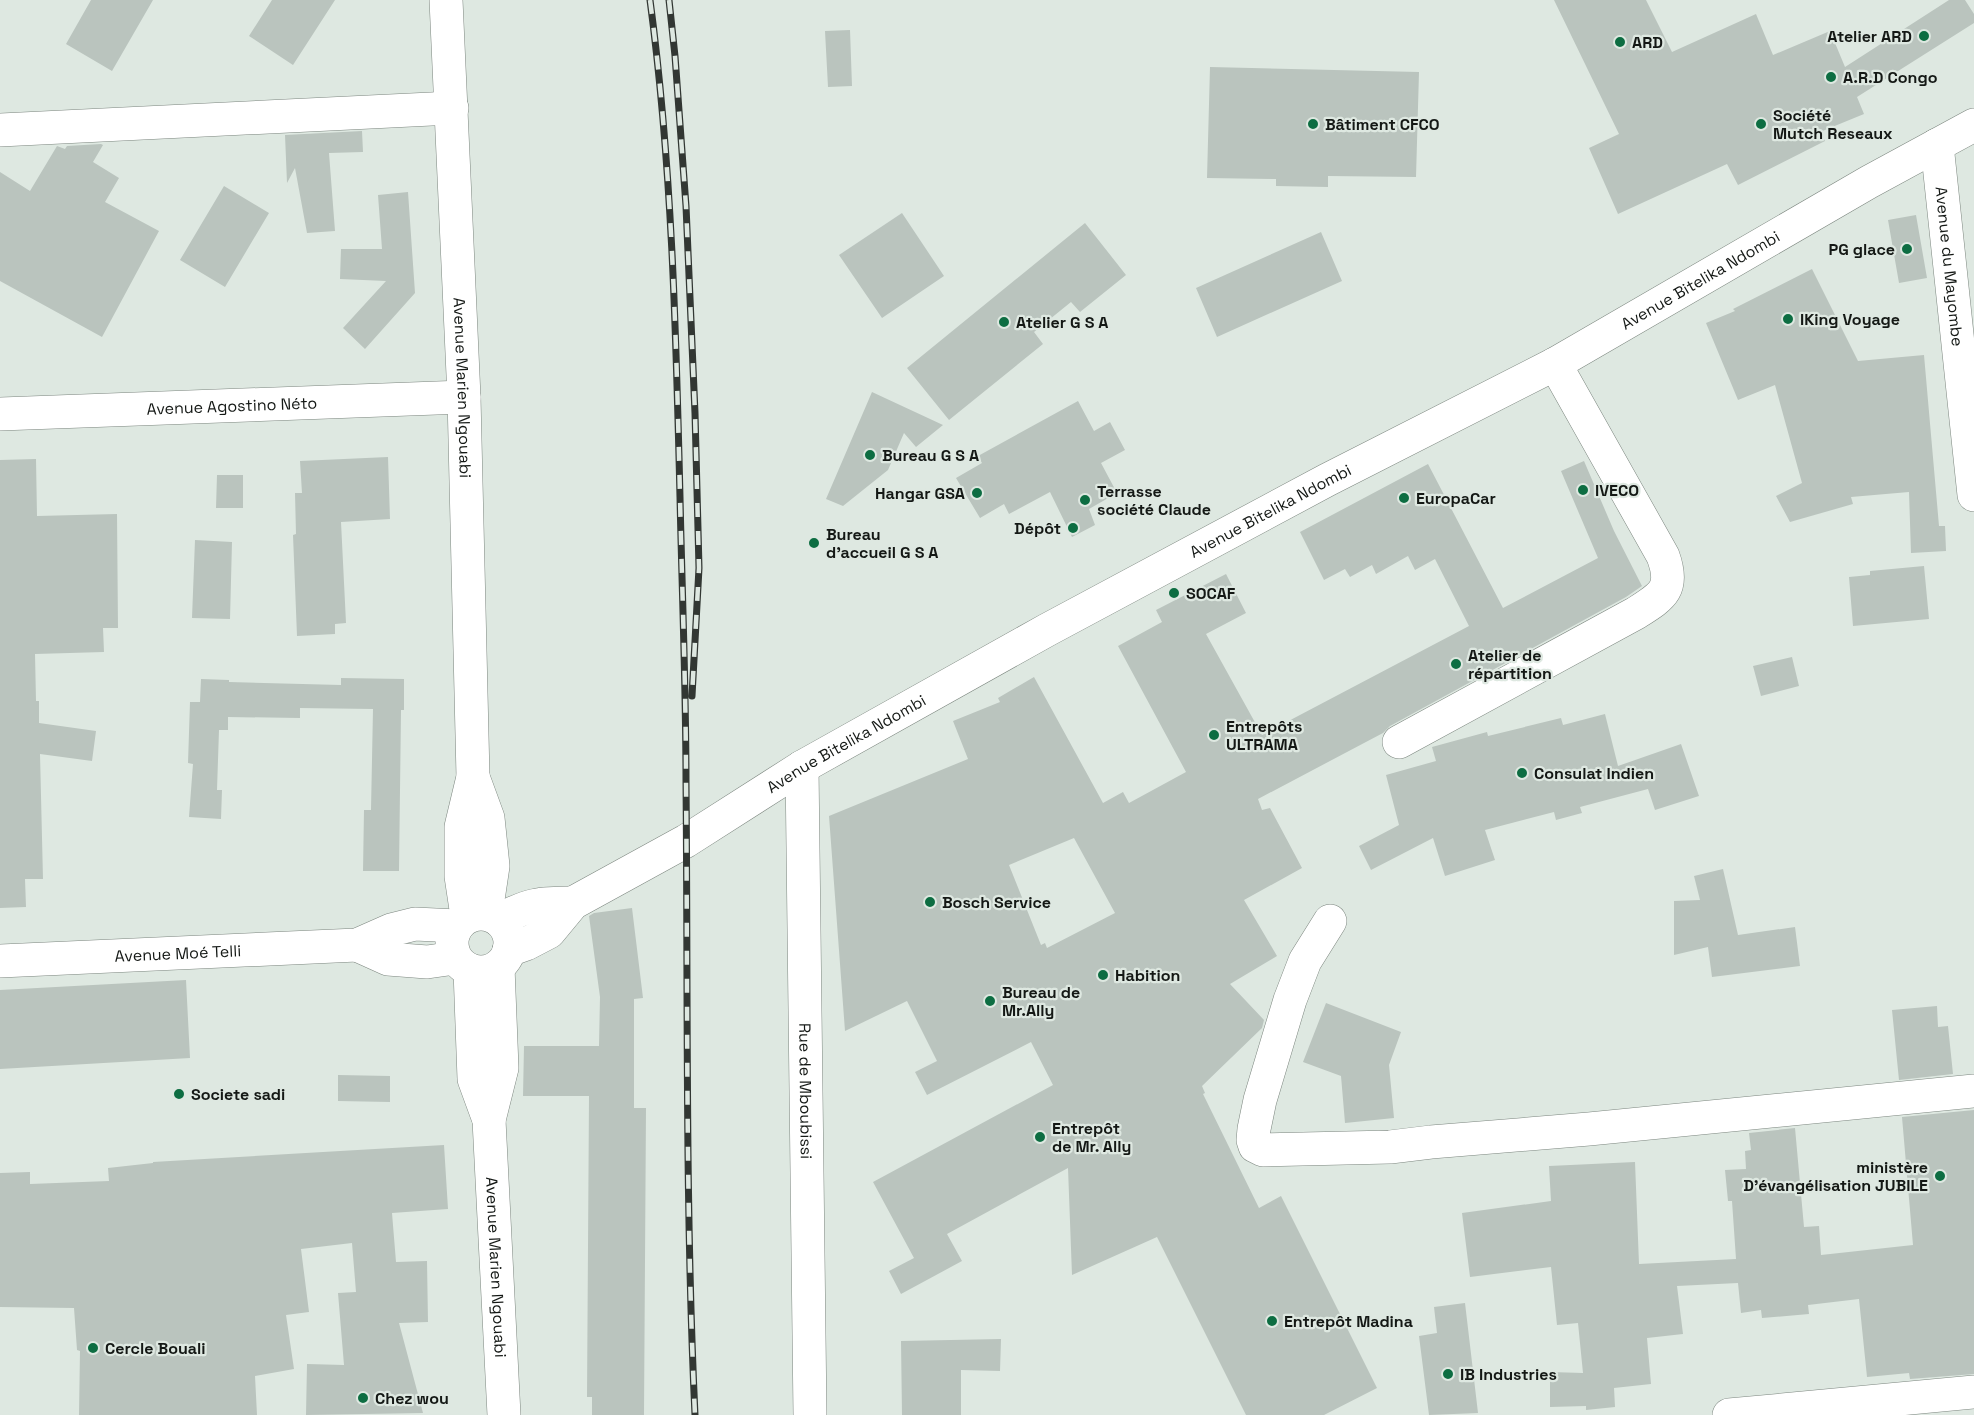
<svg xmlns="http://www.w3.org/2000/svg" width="1974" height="1415" font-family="'Space Grotesk',sans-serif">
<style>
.building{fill:#bac4be;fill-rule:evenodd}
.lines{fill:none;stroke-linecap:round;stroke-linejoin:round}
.minor-casing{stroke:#7c867f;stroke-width:34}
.highway-casing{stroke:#7c867f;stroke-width:34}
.minor{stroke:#fff;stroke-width:33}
.highway{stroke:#fff;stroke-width:33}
.rail-casing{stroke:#323733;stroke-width:7}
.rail{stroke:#dee8e1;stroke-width:4.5;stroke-dasharray:14;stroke-linecap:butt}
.poi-dot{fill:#0d6d42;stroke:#dee8e1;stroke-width:2}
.labels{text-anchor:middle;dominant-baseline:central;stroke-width:4.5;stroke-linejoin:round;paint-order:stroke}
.poi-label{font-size:16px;font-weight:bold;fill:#141815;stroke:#dee8e1;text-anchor:start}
.street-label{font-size:16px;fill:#141815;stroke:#dee8e1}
</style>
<rect width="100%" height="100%" fill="#dee8e1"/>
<!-- building -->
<path class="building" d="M 91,0 L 153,0 L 112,71 L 66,44 Z
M 272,0 L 335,0 L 293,65 L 249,36 Z
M 1554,0 L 1646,0 L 1672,52 L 1756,14 L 1773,55 L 1830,31 L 1845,67 L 1949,0 L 1965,0 L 1974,14 L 1974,23 L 1857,97 L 1864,114 L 1820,132 L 1825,141 L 1738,185 L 1727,164 L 1618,214 L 1589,148 L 1619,134 Z
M 850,30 L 852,86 L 828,87 L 825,31 Z
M 1210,67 L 1419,72 L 1416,177 L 1328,176 L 1328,187 L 1276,186 L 1276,179 L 1207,178 Z
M 362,131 L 363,152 L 329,153 L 335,231 L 307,233 L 295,168 L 287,183 L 285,135 Z
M 101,144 L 103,145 L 93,162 L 119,178 L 105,202 L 159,231 L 102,337 L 0,281 L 0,172 L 30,191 L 57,146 L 65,149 L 67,146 Z
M 224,186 L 269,213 L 225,287 L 180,260 Z
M 408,192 L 415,293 L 365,349 L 343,328 L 386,281 L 340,279 L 341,249 L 382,249 L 378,195 Z
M 902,213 L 944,276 L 882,318 L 839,255 Z
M 1916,215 L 1927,278 L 1899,283 L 1888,220 Z
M 1085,223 L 1126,275 L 1080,312 L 1071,302 L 1034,332 L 1043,344 L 949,420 L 907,368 Z
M 1321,232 L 1342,281 L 1217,337 L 1196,288 Z
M 1812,269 L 1858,361 L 1924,355 L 1939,526 L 1945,526 L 1946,551 L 1911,553 L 1909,492 L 1851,497 L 1853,504 L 1790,522 L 1776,496 L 1802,483 L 1775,385 L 1738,400 L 1706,323 L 1735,311 L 1733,309 Z
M 872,392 L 943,425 L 916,447 L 904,433 L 888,470 L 843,506 L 826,499 Z
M 1078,401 L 1094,431 L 1110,422 L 1125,450 L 1101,463 L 1117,493 L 1089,509 L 1095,525 L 1072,537 L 1050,492 L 1009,514 L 1004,504 L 980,518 L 956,478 L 982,463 L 978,456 Z
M 388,457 L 390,519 L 341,522 L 346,623 L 335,624 L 335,634 L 297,636 L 293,535 L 296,534 L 295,493 L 302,493 L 300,461 Z
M 36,459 L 37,516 L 117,514 L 118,628 L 103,628 L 104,652 L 35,654 L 36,701 L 39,701 L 39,723 L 96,731 L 92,761 L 40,754 L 43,879 L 25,879 L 26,907 L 0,908 L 0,460 Z
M 1584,461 L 1614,531 L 1642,586 L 1626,597 L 1390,726 L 1383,733 L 1258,799 L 1262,810 L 1270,808 L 1302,868 L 1244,900 L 1277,956 L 1230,984 L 1264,1020 L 1262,1028 L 1202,1086 L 1205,1093 L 1203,1094 L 1259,1208 L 1281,1196 L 1377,1388 L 1324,1415 L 1246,1415 L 1157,1237 L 1072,1275 L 1068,1168 L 947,1234 L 962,1261 L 901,1294 L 889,1271 L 914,1258 L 873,1182 L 1053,1085 L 1031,1042 L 927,1095 L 915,1072 L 937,1061 L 907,1001 L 845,1031 L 829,816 L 968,759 L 953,721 L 1000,702 L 998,698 L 1034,677 L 1103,803 L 1123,792 L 1129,803 L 1186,772 L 1118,646 L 1162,622 L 1156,610 L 1226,574 L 1246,613 L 1206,634 L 1262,735 L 1469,626 L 1435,559 L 1415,570 L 1408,556 L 1376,574 L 1372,565 L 1350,577 L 1345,569 L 1324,580 L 1300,532 L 1428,464 L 1503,608 L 1598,558 L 1561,471 ZM 1074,838 L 1115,913 L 1047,948 L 1045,943 L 1041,945 L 1009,865 Z
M 217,475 L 243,475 L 243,508 L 216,508 Z
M 195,540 L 232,542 L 230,619 L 192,618 Z
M 1924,566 L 1929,619 L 1853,626 L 1849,577 L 1870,575 L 1870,571 Z
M 1792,657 L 1799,686 L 1761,696 L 1753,666 Z
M 341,678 L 404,679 L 404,710 L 401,710 L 399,871 L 363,871 L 364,810 L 371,810 L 373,709 L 300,708 L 300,718 L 228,717 L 228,730 L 219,730 L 217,790 L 222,790 L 221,819 L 189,817 L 193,764 L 188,763 L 190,702 L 200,702 L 201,679 L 229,680 L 229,682 L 341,685 Z
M 1605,714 L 1618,766 L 1681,744 L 1699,796 L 1655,810 L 1648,789 L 1580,807 L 1582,813 L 1556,820 L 1554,812 L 1485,830 L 1495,860 L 1445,876 L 1433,838 L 1371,870 L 1359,846 L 1399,825 L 1386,775 L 1436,761 L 1432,747 L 1487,732 L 1488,736 L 1561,718 L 1563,725 Z
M 1723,869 L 1738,935 L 1795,927 L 1800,966 L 1712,977 L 1708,947 L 1674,955 L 1674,901 L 1700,900 L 1694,876 Z
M 632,908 L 643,998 L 634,999 L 634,1108 L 646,1108 L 644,1415 L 592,1415 L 592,1397 L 587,1397 L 589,1096 L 523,1096 L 524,1046 L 599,1046 L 600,997 L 589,916 L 594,913 Z
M 186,980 L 190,1058 L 0,1069 L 0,990 Z
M 1326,1003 L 1401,1032 L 1389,1065 L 1394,1118 L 1345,1123 L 1341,1076 L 1303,1062 Z
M 1937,1006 L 1938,1027 L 1948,1026 L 1953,1074 L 1899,1080 L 1892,1010 Z
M 338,1075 L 390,1076 L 390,1102 L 338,1101 Z
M 1974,1110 L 1974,1374 L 1910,1379 L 1909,1373 L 1867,1377 L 1859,1299 L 1808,1305 L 1809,1314 L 1762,1318 L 1761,1310 L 1741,1313 L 1738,1283 L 1677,1286 L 1683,1334 L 1647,1338 L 1651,1384 L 1614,1388 L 1615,1407 L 1586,1410 L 1586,1406 L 1550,1407 L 1550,1372 L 1583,1373 L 1578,1323 L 1557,1325 L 1551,1267 L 1470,1277 L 1462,1213 L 1551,1201 L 1549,1166 L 1635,1162 L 1639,1264 L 1736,1259 L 1732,1201 L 1728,1201 L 1725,1170 L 1746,1169 L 1745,1151 L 1751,1150 L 1749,1133 L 1795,1128 L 1804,1227 L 1819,1226 L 1821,1255 L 1913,1245 L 1902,1117 Z
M 444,1145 L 448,1209 L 392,1213 L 396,1262 L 427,1261 L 428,1322 L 399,1323 L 423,1413 L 306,1415 L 307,1364 L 344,1365 L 338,1293 L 356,1292 L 352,1243 L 301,1249 L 309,1312 L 286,1315 L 294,1369 L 255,1376 L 257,1415 L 79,1415 L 80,1351 L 77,1350 L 74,1308 L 0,1307 L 0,1173 L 30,1172 L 30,1184 L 109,1181 L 108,1168 L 153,1163 L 153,1162 Z
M 1465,1303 L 1478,1413 L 1429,1415 L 1419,1336 L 1437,1333 L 1434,1307 Z
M 1001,1339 L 1000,1371 L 961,1370 L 961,1415 L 902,1415 L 901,1341 Z"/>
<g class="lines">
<defs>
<g id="minor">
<path d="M 0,130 L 452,108"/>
<path id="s1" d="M 1937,145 L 1974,495"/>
<path id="s2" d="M 0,414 L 464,397"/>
<path d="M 1399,742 L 1636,613 C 1663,596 1675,589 1663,556 L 1555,364"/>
<path id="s3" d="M 802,767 L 810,1415"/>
<path d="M 1330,921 L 1305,961 L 1290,1000 L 1260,1100 L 1254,1129 L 1253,1140 L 1255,1146 L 1263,1150 L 1390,1147 L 1431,1142 L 1589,1129 L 1974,1091"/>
<path d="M 357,945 L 388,959 L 427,962 L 455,958"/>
<path id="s4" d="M 0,961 L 357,945 L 391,930 L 415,924 L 457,926"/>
<path id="s5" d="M 470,970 L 474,1079 L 489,1120 L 504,1415"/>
<path d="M 489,1120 L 502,1068 L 498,967"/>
<path d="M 1729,1415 L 1974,1392"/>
</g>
<g id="highway">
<path id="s6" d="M 446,0 L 464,397 L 473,777 L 461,827 L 461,876 L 467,916"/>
<path d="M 473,777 L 488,818 L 493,866 L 486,913"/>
<circle cx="481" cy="943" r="29"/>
<path d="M 499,920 C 529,904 539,903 573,903"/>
<path id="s7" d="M 509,950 L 526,944 L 549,932 L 573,903 L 686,841 L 802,767 L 1047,630 L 1327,480 L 1555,364 L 1869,182 L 1974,125"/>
</g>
</defs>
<!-- minor casing -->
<use href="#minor" class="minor-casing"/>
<!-- highway casing -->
<use href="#highway" class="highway-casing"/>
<!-- minor -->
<use href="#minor" class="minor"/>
<!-- highway -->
<use href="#highway" class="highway"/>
<defs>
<path id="rail" d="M 650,0 C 672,165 676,331 680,497 C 682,592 686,687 686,782 C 688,993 685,1204 695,1415
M 669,0 L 675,56 L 686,206 L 695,413 L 699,568 L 692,696"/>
</defs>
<!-- rail casing -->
<use href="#rail" class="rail-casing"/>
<!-- rail -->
<use href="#rail" class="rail"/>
</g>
<!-- markers -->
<g class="poi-dot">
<circle cx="1924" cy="36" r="6"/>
<circle cx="1620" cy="42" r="6"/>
<circle cx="1831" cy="77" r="6"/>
<circle cx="1313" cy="124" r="6"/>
<circle cx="1761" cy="124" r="6"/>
<circle cx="1907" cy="249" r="6"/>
<circle cx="1788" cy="319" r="6"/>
<circle cx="1004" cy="322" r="6"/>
<circle cx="870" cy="455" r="6"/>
<circle cx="1583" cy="490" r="6"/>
<circle cx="977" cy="493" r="6"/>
<circle cx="1404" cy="498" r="6"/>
<circle cx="1085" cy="500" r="6"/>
<circle cx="1073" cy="528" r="6"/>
<circle cx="814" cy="543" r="6"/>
<circle cx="1174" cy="593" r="6"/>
<circle cx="1456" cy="664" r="6"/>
<circle cx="1214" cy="735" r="6"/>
<circle cx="1522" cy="773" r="6"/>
<circle cx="930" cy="902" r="6"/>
<circle cx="1103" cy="975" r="6"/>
<circle cx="990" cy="1001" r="6"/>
<circle cx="179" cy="1094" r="6"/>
<circle cx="1040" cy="1137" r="6"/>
<circle cx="1940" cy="1176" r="6"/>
<circle cx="1272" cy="1321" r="6"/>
<circle cx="93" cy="1348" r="6"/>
<circle cx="1448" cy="1374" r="6"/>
<circle cx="363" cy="1398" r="6"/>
</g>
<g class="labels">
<!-- poi labels -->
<g class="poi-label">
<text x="1912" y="36" text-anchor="end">Atelier ARD</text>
<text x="1632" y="42">ARD</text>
<text x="1843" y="77">A.R.D Congo</text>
<text x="1773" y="115">Société<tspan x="1773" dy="18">Mutch Reseaux</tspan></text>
<text x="1325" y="124">Bâtiment CFCO</text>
<text x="1895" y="249" text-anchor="end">PG glace</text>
<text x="1800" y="319">IKing Voyage</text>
<text x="1016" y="322">Atelier G S A</text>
<text x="882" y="455">Bureau G S A</text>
<text x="1595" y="490">IVECO</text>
<text x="1097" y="491">Terrasse<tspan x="1097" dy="18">société Claude</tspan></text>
<text x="965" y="493" text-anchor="end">Hangar GSA</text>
<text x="1416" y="498">EuropaCar</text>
<text x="1061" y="528" text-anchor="end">Dépôt</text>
<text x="826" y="534">Bureau<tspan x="826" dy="18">d'accueil G S A</tspan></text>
<text x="1186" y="593">SOCAF</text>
<text x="1468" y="655">Atelier de<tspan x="1468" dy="18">répartition</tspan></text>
<text x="1226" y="726">Entrepôts<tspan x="1226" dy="18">ULTRAMA</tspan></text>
<text x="1534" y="773">Consulat Indien</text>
<text x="942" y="902">Bosch Service</text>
<text x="1115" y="975">Habition</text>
<text x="1002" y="992">Bureau de<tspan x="1002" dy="18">Mr.Ally</tspan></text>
<text x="191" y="1094">Societe sadi</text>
<text x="1052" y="1128">Entrepôt<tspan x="1052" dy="18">de Mr. Ally</tspan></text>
<text x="1928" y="1167" text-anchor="end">ministère<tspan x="1928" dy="18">D'évangélisation JUBILE</tspan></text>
<text x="1284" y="1321">Entrepôt Madina</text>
<text x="105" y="1348">Cercle Bouali</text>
<text x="1460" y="1374">IB Industries</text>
<text x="375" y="1398">Chez wou</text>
</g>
<!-- street labels -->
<g class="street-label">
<text stroke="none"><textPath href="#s1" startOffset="122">Avenue du Mayombe</textPath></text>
<text stroke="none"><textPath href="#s7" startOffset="1370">Avenue Bitelika Ndombi</textPath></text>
<text stroke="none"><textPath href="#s6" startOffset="388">Avenue Marien Ngouabi</textPath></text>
<text stroke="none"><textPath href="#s2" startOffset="232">Avenue Agostino Néto</textPath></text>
<text stroke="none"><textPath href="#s7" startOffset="882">Avenue Bitelika Ndombi</textPath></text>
<text stroke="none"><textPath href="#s7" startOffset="398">Avenue Bitelika Ndombi</textPath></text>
<text stroke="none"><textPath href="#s4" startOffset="178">Avenue Moé Telli</textPath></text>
<text stroke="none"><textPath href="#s3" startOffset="324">Rue de Mboubissi</textPath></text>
<text stroke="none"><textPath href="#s5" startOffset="300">Avenue Marien Ngouabi</textPath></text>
</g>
</g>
</svg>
